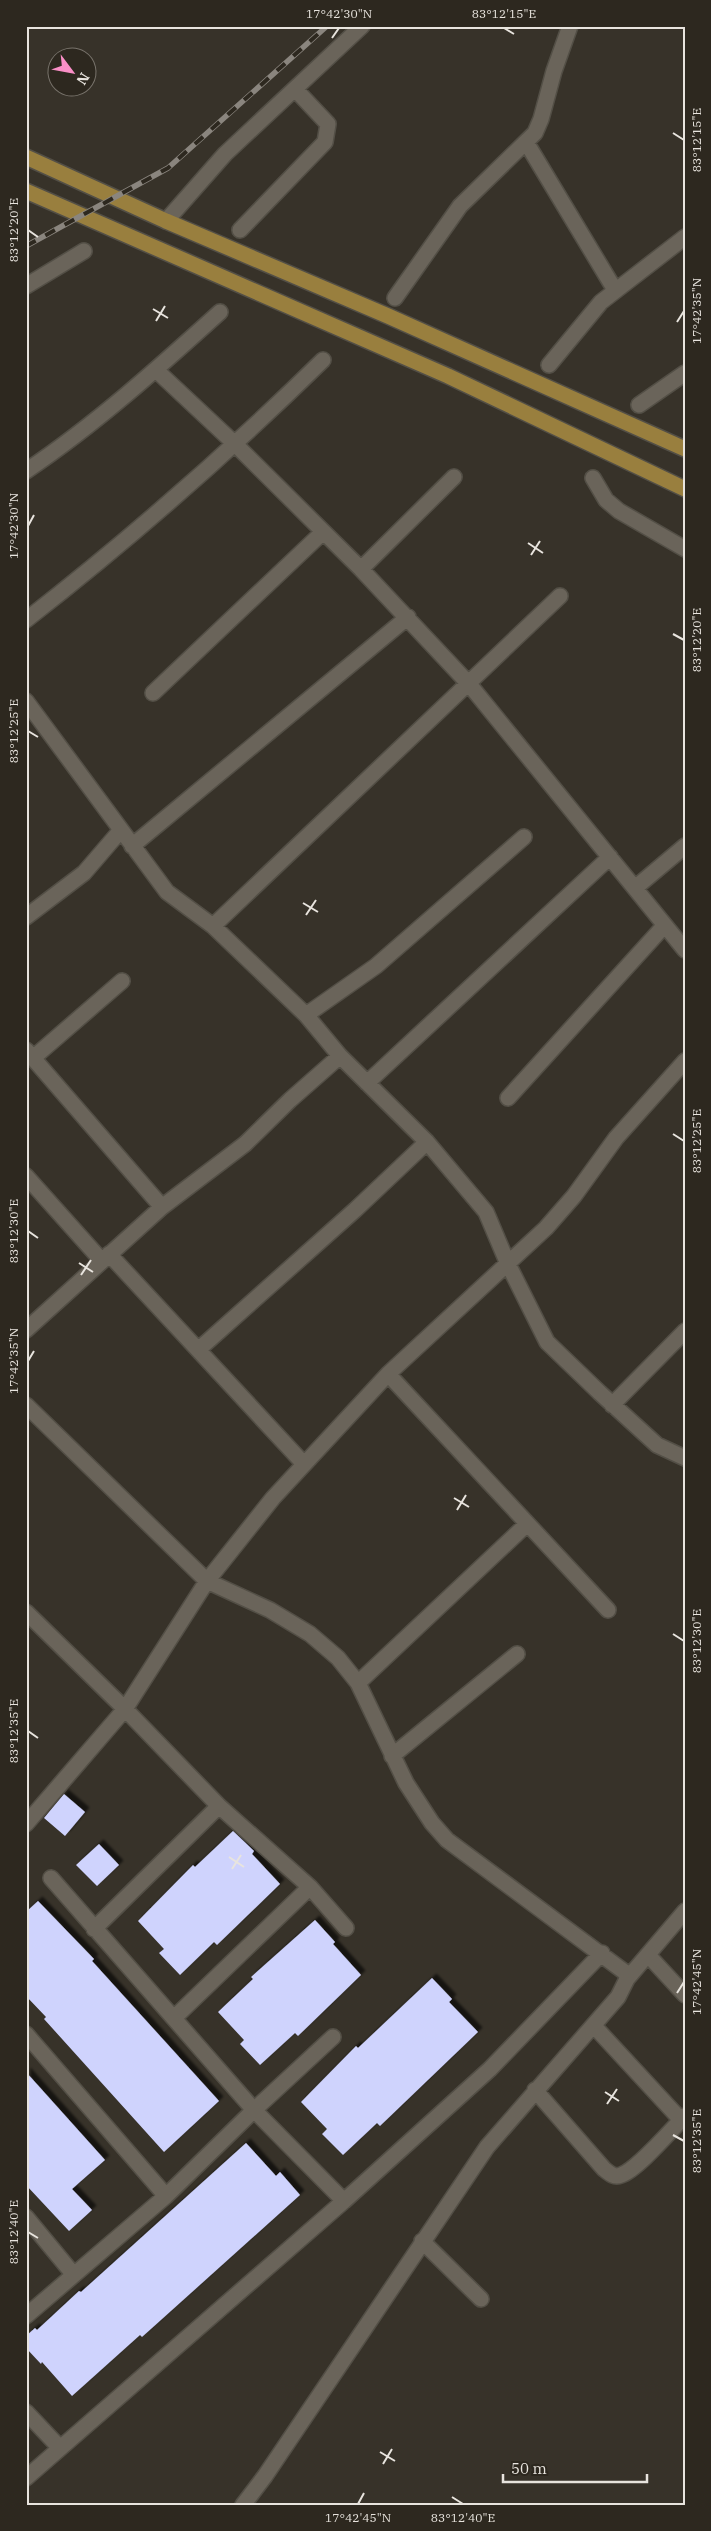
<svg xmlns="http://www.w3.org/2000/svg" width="711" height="2531" font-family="'IBM Plex Serif',serif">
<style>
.building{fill:#cfd3fd;filter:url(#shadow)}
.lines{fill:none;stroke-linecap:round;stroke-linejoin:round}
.minor-casing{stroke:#534f46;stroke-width:18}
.major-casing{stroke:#534f46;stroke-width:18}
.minor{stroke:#6a645a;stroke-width:15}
.major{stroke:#997f3e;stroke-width:15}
.rail-casing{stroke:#8a857e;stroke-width:5.5}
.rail{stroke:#2d281f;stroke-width:4;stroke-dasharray:11;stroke-linecap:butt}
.ticks{fill:none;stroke:#e8e4de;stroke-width:2}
.neatline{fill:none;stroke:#e8e4de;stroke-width:2}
.ticks-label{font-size:12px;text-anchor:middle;fill:#e8e4de}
</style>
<defs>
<filter id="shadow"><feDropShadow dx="4.5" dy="-4.5" stdDeviation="1" flood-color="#0009"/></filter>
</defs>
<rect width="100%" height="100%" fill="#373229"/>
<!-- building -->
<path class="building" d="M 64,1794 L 85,1812 L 65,1836 L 44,1818 Z
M 233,1831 L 254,1851 L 252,1854 L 280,1884 L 217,1945 L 214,1942 L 180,1975 L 159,1953 L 164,1949 L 138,1921 L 193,1865 L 195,1867 Z
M 99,1844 L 119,1865 L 97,1886 L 76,1865 Z
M 38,1901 L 94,1959 L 92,1961 L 219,2101 L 164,2152 L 44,2019 L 46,2017 L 26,1996 L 26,1912 Z
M 315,1920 L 335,1942 L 333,1944 L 361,1975 L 298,2036 L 295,2033 L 260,2065 L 240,2044 L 244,2040 L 218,2012 L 253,1979 L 251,1977 Z
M 432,1978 L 452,1999 L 449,2002 L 478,2032 L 380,2126 L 377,2123 L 343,2155 L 322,2134 L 327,2129 L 301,2102 L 356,2046 L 358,2048 Z
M 26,2072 L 105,2160 L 72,2189 L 92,2210 L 69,2231 L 26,2185 Z
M 246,2143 L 276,2176 L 280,2172 L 300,2195 L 142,2337 L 140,2335 L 72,2396 L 42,2362 L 41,2364 L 26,2348 L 26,2336 L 35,2328 L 37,2330 L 79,2291 L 81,2292 Z"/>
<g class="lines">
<defs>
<path id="minor" d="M 526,142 L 615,290
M 166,221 L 225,154 L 362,26
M 240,230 L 325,142 L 328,124 L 295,89
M 26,286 L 84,251
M 395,298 L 460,206 L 535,133 L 541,119 L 554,71 L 570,26
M 549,365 L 601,302 L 685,237
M 156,370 L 235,444 L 361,569 L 469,684 L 685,950
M 639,405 L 685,373
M 26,471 C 96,424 158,368 220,312
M 593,478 L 606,500 L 619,511 L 685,549
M 361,569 L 454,477
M 26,620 C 130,539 229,452 323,360
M 153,693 L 323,532
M 26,701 L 167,892 L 213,926 L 306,1015 L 340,1056 L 427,1142 L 486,1212 L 508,1264 L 547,1342 L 600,1393 L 657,1445 L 685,1458
M 132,846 L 408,617
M 635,888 L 685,846
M 26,917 L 84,873 L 121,830
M 213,926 L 560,596
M 306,1015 L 376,966 L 524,837
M 26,1050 L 162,1207
M 33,1058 L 122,981
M 367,1083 L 610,857
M 508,1098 L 664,926
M 26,1176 L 102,1261
M 109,1254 L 304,1464
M 26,1330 L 162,1207 L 245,1144 L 290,1100 L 340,1056
M 198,1350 L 355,1210 L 427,1142
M 388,1374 L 608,1610
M 26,1405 L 207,1581 L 270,1610 L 310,1634 L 338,1658 L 358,1683 L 406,1783 L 432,1823 L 447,1840 L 626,1973 L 627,1979 L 618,1997 L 487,2147 L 265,2476 L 243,2505
M 612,1405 L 685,1331
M 26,1612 L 125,1709 L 207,1581 L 273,1498 L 388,1374 L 546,1228 L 574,1196 L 616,1138 L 685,1061
M 358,1683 L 527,1524
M 392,1756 L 517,1654
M 26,1824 L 125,1709 L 219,1806 L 310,1887 L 346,1928
M 94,1929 L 219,1806
M 648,1955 L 685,1995
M 627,1979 L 685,1911
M 174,2018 L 310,1887
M 594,2026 L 681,2120
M 26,2034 L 166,2196
M 333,2037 L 254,2110 L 344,2201 L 490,2069 L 602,1953
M 535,2090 L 604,2169 C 609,2173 614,2178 621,2175 C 637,2170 671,2130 685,2116
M 26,2217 L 74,2275
M 422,2241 L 481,2299
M 26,2316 L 166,2196 L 254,2110 L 51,1878
M 26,2412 L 60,2448
M 26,2478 L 344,2201"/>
<path id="major" d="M 26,157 L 166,221 L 388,316 L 685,449
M 26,191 L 448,376 L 685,489"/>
</defs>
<!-- minor casing -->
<use href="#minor" class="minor-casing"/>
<!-- major casing -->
<use href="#major" class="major-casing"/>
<!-- minor -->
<use href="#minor" class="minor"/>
<!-- major -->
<use href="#major" class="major"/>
<defs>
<path id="rail" d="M 26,246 L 168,168 L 327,26"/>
</defs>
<!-- rail casing -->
<use href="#rail" class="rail-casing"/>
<!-- rail -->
<use href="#rail" class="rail"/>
</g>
<!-- ticks -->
<path class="ticks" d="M 504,28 L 514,34M 332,38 L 339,28M 673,133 L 684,140M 28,230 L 38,237M 153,309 L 168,318M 156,321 L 165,306M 677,322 L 684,311M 28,526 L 34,515M 528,543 L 543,553M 531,555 L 540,541M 673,634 L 684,640M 28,731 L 38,737M 303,903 L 318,912M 306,915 L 316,900M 673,1134 L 684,1141M 28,1231 L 38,1238M 79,1263 L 93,1272M 81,1275 L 91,1260M 28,1361 L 34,1351M 454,1498 L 469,1507M 457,1510 L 466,1495M 673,1634 L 684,1641M 28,1731 L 38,1738M 229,1857 L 244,1867M 232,1869 L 241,1855M 677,1993 L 684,1982M 605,2092 L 619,2101M 607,2104 L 617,2089M 673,2135 L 684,2141M 28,2232 L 38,2238M 380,2452 L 395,2461M 383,2464 L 392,2449M 452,2497 L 463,2504M 358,2504 L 364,2493"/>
<!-- border -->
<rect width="711" height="2531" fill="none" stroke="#2d281f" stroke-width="55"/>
<!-- north arrow -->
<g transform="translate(72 72) rotate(122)"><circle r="24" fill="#2d281f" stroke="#78736b"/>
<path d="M0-4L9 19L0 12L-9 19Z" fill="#fa8fc7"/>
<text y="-8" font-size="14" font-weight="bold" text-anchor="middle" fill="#e8e4de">N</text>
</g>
<!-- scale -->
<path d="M503 2474v8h144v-8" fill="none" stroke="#e8e4de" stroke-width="2.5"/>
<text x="511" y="2474" font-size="15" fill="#e8e4de" stroke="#2d281f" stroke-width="4" paint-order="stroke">50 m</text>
<rect x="28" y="28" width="656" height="2476" class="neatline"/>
<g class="ticks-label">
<text x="339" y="18">17°42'30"N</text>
<text x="504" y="18">83°12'15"E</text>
<text transform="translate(697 140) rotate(-90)" y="4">83°12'15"E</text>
<text transform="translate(14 230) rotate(-90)" y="4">83°12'20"E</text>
<text transform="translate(697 311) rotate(-90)" y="4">17°42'35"N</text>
<text transform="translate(14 526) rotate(-90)" y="4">17°42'30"N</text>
<text transform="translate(697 640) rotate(-90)" y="4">83°12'20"E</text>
<text transform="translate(14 731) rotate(-90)" y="4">83°12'25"E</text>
<text transform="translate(697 1141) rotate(-90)" y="4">83°12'25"E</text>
<text transform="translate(14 1231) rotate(-90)" y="4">83°12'30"E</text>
<text transform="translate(14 1361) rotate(-90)" y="4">17°42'35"N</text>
<text transform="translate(697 1641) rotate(-90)" y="4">83°12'30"E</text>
<text transform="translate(14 1731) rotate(-90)" y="4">83°12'35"E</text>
<text transform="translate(697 1982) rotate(-90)" y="4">17°42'45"N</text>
<text transform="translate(697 2141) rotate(-90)" y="4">83°12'35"E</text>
<text transform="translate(14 2232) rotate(-90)" y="4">83°12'40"E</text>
<text x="358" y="2522">17°42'45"N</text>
<text x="463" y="2522">83°12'40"E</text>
</g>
</svg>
